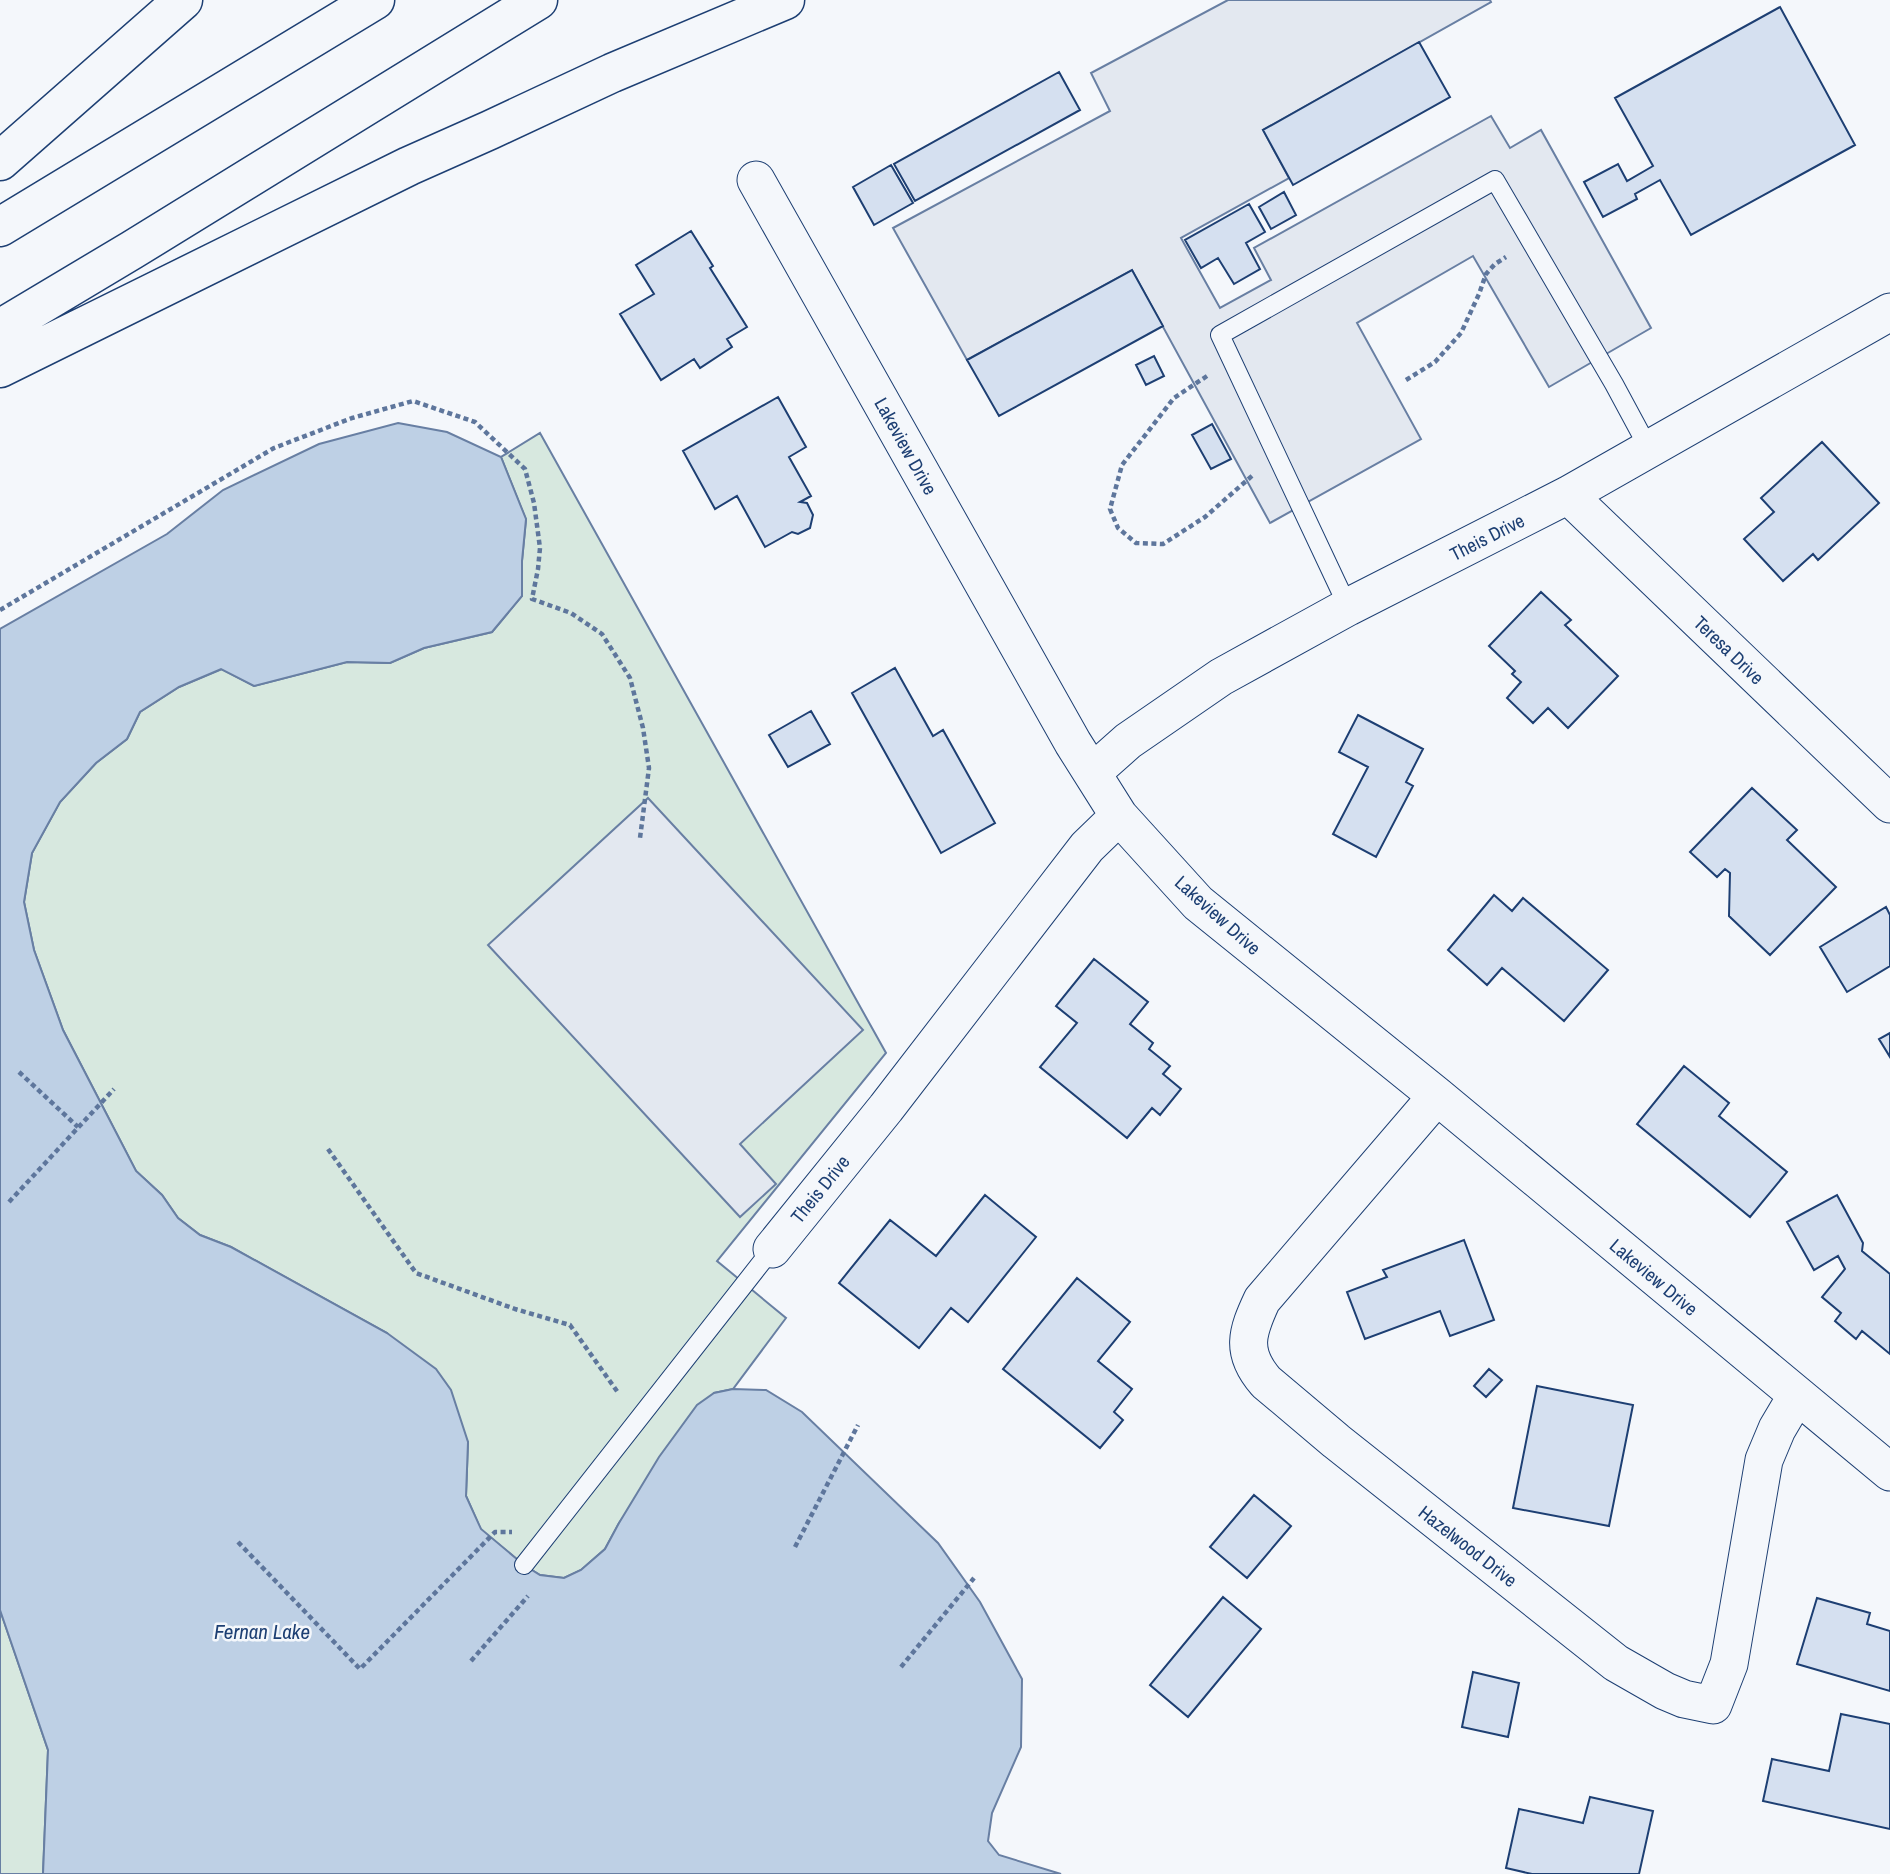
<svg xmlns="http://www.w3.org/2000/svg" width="1890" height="1874" font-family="'Archivo Narrow',sans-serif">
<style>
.green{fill:#d7e8df;stroke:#687fa3;stroke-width:2}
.parking{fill:#e3e8f0;stroke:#687fa3;stroke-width:2}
.water{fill:#bed0e5;stroke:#687fa3;stroke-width:2}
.building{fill:#d5e0f0;stroke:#1d3f73;stroke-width:2}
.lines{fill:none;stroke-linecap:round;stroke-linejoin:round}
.service-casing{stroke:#1d3f73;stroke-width:20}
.minor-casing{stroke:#1d3f73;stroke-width:39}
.motorway-casing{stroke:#1d3f73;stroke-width:41}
.path{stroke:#5e769c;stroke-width:4.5;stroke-dasharray:5 3.5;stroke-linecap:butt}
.service{stroke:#f4f7fb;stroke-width:18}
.minor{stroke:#f4f7fb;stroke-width:37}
.motorway{stroke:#f4f7fb;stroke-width:38}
.labels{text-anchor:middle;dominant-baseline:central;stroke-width:5;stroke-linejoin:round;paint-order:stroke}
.street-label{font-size:19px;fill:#1d3f73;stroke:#f4f7fb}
.water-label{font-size:21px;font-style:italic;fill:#1d3f73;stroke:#f4f7fb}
</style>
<rect width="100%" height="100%" fill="#f4f7fb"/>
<!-- green -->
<path class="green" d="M 540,433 L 886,1053 L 717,1261 L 786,1318 L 733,1389 L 714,1393 L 619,1523 L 605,1549 L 581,1570 L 564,1578 L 540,1575 L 524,1565 L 481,1530 L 466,1496 L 468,1442 L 387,1333 L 231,1247 L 200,1235 L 178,1218 L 162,1195 L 136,1171 L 63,1030 L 34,950 L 24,902 L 32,853 L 60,802 L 96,763 L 127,739 L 140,712 L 179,687 L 222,669 L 254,686 L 347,662 L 390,663 L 424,648 L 492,632 L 522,596 L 522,561 L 526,520 L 501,457 Z
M 0,1610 L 48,1750 L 43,1874 L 0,1874 Z"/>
<!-- parking -->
<path class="parking" d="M 1228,0 L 1490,0 L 1491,2 L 1263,130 L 1289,178 L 1181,238 L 1220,308 L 1271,280 L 1254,248 L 1491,116 L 1510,148 L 1541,130 L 1651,328 L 1549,387 L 1473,256 L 1357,323 L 1421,439 L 1270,523 L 1132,270 L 967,360 L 893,228 L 1110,111 L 1091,73 Z
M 648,798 L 863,1030 L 740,1144 L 776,1184 L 740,1217 L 488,945 Z"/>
<!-- water -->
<path class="water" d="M 398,423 L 447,432 L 501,457 L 526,519 L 522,561 L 522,596 L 492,632 L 424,648 L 390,663 L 347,662 L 254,686 L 221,669 L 179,687 L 140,712 L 127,739 L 96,763 L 60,802 L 32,853 L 24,902 L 34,950 L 63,1030 L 136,1171 L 162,1195 L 178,1218 L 200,1235 L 231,1247 L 387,1333 L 436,1369 L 451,1390 L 468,1442 L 466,1496 L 481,1529 L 524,1565 L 540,1575 L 564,1578 L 581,1570 L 605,1549 L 619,1523 L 659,1457 L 697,1405 L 714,1393 L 733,1389 L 766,1390 L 802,1412 L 938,1543 L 980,1602 L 1022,1679 L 1021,1747 L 992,1813 L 988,1841 L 999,1855 L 1061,1874 L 43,1874 L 48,1750 L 0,1610 L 0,629 L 167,534 L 223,490 L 319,444 Z"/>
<!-- building -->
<path class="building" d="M 1780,7 L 1855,145 L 1691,235 L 1660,180 L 1635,194 L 1637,199 L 1603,217 L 1584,182 L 1618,164 L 1627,181 L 1653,166 L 1615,98 Z
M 1419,42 L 1450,97 L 1293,185 L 1263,130 Z
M 1059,72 L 1080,110 L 915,201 L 894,164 Z
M 891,165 L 913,203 L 874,225 L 853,187 Z
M 1284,192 L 1296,215 L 1271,229 L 1259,207 Z
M 1249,204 L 1265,232 L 1246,243 L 1260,269 L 1234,284 L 1218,258 L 1201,268 L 1185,240 Z
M 691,231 L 713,266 L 710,268 L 747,327 L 727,339 L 732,347 L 700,368 L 694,359 L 661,380 L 620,314 L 654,294 L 636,265 Z
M 1132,270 L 1163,326 L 999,416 L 967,360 Z
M 1154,356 L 1164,376 L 1146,385 L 1136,365 Z
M 778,397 L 806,447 L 789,457 L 811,496 L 800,502 L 807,503 L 813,515 L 810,528 L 798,534 L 792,532 L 765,547 L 737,496 L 715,509 L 683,451 Z
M 1212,424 L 1231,459 L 1211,469 L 1192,435 Z
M 1822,442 L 1879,503 L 1818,560 L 1813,554 L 1783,581 L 1744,539 L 1774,512 L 1761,498 Z
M 1541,592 L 1571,620 L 1565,625 L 1618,676 L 1568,728 L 1548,708 L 1533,723 L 1507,698 L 1521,682 L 1512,674 L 1515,671 L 1489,646 Z
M 895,668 L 933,736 L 943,730 L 995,823 L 941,853 L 852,693 Z
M 811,711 L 830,744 L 788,767 L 769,735 Z
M 1358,715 L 1423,749 L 1406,782 L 1413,786 L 1376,857 L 1333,834 L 1368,767 L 1339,752 Z
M 1752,788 L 1797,830 L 1787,840 L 1836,887 L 1770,955 L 1729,916 L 1730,873 L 1725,869 L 1717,877 L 1690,852 Z
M 1494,895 L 1512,911 L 1523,898 L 1608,970 L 1564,1021 L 1502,968 L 1487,985 L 1448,950 Z
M 1886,907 L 1890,915 L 1890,966 L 1847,992 L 1820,947 Z
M 1094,959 L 1148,1002 L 1130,1024 L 1153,1043 L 1149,1049 L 1170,1066 L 1163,1074 L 1181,1089 L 1160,1115 L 1152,1108 L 1127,1138 L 1040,1067 L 1077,1023 L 1056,1006 Z
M 1890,1033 L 1890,1057 L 1879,1039 Z
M 1684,1066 L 1729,1103 L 1719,1116 L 1787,1172 L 1750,1217 L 1637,1124 Z
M 985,1195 L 1036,1237 L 968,1322 L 951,1308 L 919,1348 L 839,1283 L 890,1220 L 936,1256 Z
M 1837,1195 L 1863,1243 L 1862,1251 L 1890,1274 L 1890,1354 L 1862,1331 L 1856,1339 L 1835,1321 L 1841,1313 L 1822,1297 L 1845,1269 L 1838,1256 L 1814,1270 L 1787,1222 Z
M 1464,1240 L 1494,1320 L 1450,1336 L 1440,1311 L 1365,1339 L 1347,1292 L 1387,1277 L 1383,1270 Z
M 1077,1278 L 1130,1322 L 1098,1361 L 1132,1389 L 1114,1412 L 1123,1420 L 1100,1448 L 1003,1369 Z
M 1489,1369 L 1502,1380 L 1486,1397 L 1474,1386 Z
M 1537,1386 L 1633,1405 L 1609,1526 L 1513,1508 Z
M 1254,1495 L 1291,1526 L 1247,1578 L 1210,1547 Z
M 1223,1597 L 1261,1629 L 1188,1717 L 1150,1685 Z
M 1817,1598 L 1870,1613 L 1867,1624 L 1890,1631 L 1890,1691 L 1797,1664 Z
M 1473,1672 L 1519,1683 L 1508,1737 L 1462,1727 Z
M 1841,1714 L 1890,1724 L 1890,1829 L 1763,1801 L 1772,1759 L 1829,1771 Z
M 1590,1797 L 1653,1811 L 1639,1874 L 1532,1874 L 1506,1868 L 1519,1809 L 1583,1823 Z"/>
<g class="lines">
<defs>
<path id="service" d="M 1348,607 L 1220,335 L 1495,180 L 1614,384 L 1649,449
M 524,1565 L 772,1249"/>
<path id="minor" d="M 756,180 L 1073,743 L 1119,816 L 1198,903 L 1437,1096 L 1890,1472
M 1568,495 L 1890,804
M 1092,773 L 1128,741 L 1221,677 L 1348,607 L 1568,495 L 1890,312
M 1437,1096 L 1262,1300 C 1247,1332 1240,1352 1266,1382 L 1336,1441 L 1616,1663 L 1665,1691 L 1684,1699 L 1713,1705 L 1729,1664 L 1764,1460 L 1777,1429 L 1797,1395
M 772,1249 L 886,1108 L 1087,847 L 1119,816"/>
<path id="motorway" d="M 0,161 L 183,0
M 0,227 L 375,0
M 0,329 L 132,250 L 538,0
M 0,368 L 409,166 L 490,130 L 612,73 L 785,0"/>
</defs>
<!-- service casing -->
<use href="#service" class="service-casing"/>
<!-- minor casing -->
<use href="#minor" class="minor-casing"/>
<!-- motorway casing -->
<use href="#motorway" class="motorway-casing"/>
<!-- path -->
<path class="path" d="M 1207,376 L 1174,398 L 1122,465 L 1110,509 L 1118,528 L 1136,543 L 1163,544 L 1205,517 L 1253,475
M 1406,380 L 1435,362 L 1461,333 L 1479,294 L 1486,274 L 1495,264 L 1506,257
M 0,610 L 274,448 L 352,418 L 413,401 L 475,422 L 525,469 L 534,503 L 540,548 L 538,569 L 532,599 L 571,613 L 602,634 L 630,678 L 643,728 L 649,768 L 640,838
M 19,1072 L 78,1127
M 328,1149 L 416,1273 L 515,1309 L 570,1325 L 619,1394
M 9,1202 L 114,1089
M 238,1542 L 360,1669 L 495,1532 L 512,1532
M 795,1547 L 858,1425
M 471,1661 L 528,1596
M 901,1667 L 974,1578"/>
<!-- service -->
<use href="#service" class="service"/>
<!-- minor -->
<use href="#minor" class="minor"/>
<!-- motorway -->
<use href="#motorway" class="motorway"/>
</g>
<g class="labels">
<!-- street labels -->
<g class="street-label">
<text transform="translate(906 446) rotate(61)">Lakeview Drive</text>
<text transform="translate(1487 537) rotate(-27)">Theis Drive</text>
<text transform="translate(1729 650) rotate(44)">Teresa Drive</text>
<text transform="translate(1218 915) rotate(42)">Lakeview Drive</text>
<text transform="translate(820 1189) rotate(-51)">Theis Drive</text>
<text transform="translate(1654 1277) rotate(40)">Lakeview Drive</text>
<text transform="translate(1468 1546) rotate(38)">Hazelwood Drive</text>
</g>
<!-- water labels -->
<g class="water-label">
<text x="262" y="1631">Fernan Lake</text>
</g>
</g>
</svg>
